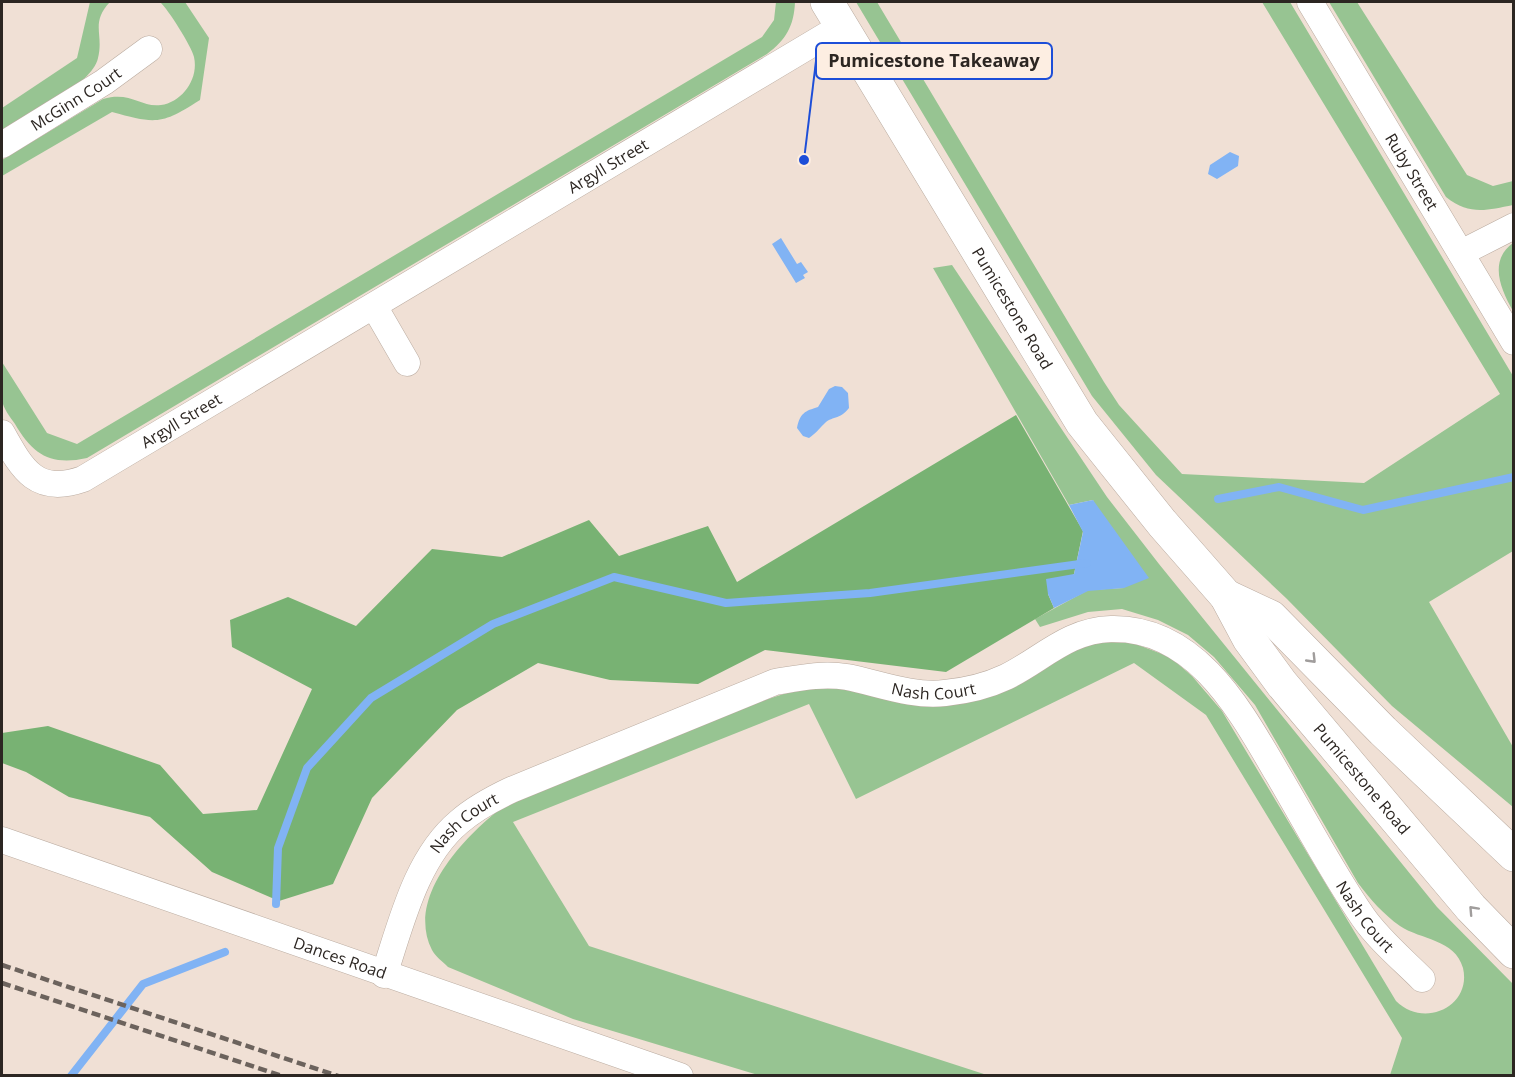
<svg xmlns="http://www.w3.org/2000/svg" width="1515" height="1077" font-family="'Open Sans',sans-serif">
<style>
.green{fill:#97c492}
.forest{fill:#78b273}
.water{fill:#81b3f4}
.lines{fill:none;stroke-linecap:round;stroke-linejoin:round}
.stream{stroke:#81b3f4;stroke-width:8}
.minor-casing{stroke:#baaba0;stroke-width:27}
.secondary-casing{stroke:#baaba0;stroke-width:34}
.minor{stroke:#fff;stroke-width:26}
.secondary{stroke:#fff;stroke-width:33}
.rail{stroke:#6c635d;stroke-width:4.5;stroke-dasharray:9 4.5;stroke-linecap:butt}
.oneway{stroke:#a09d9c}
.labels{text-anchor:middle;dominant-baseline:central;stroke-width:5;stroke-linejoin:round;paint-order:stroke}
.street-label{font-size:16px;fill:#2c2622;stroke:#fdeee2}
.leader{fill:none;stroke:#1d4ed8;stroke-width:2}
.callout-dot{fill:#1d4ed8;stroke:#fdeee2;stroke-width:2}
.callout{fill:#fdeee2;stroke:#1d4ed8;stroke-width:2}
.callout-label{font-size:18px;text-anchor:middle;font-weight:bold;fill:#2c2622}
</style>
<rect width="100%" height="100%" fill="#f0e0d5"/>
<!-- green -->
<path class="green" d="M 90,2 L 110,2 C 90,23 104,34 98,58 C 92,86 25,116 2,130 L 2,108 L 77,58 Z
M 160,2 L 185,2 L 209,38 L 200,100 C 161,125 156,124 112,112 L 2,176 L 2,160 L 103,99 C 131,91 141,108 161,105 C 182,102 199,79 194,57 C 192,47 168,9 160,2 Z
M 776,2 L 795,2 C 794,26 786,40 767,54 L 87,458 C 51,466 33,455 15,424 C 10,417 3,408 2,400 C 0,388 1,374 2,362 L 47,433 L 77,444 L 762,37 L 774,20 Z
M 856,2 L 877,2 L 1104,382 L 1119,405 L 1182,474 L 1364,483 L 1500,394 L 1262,2 L 1290,2 L 1513,376 L 1513,551 L 1429,602 L 1513,747 L 1513,807 L 1392,706 L 1287,599 L 1156,475 L 1092,396 Z
M 1329,2 L 1357,2 L 1467,175 L 1493,186 L 1513,181 L 1513,205 C 1487,210 1470,216 1446,197 Z
M 1513,243 L 1513,311 C 1501,290 1488,261 1513,243 Z
M 952,265 L 1107,497 L 1159,564 L 1437,907 L 1513,984 L 1513,1075 L 1390,1075 L 1402,1038 L 1206,715 L 1134,663 L 856,799 L 809,704 L 513,822 L 589,946 L 987,1075 L 758,1075 L 573,1019 L 448,967 C 443,962 435,956 432,950 C 404,895 470,831 509,802 L 750,705 L 799,689 L 843,689 L 906,704 L 952,705 L 1059,652 L 1099,642 L 1133,643 L 1170,657 L 1192,676 L 1222,711 L 1396,1001 C 1424,1029 1472,1006 1463,968 C 1455,939 1421,940 1400,926 C 1383,914 1371,900 1358,883 L 1255,705 L 1214,657 L 1188,635 L 1158,620 L 1122,609 L 1088,612 L 1040,627 L 1035,619 L 1088,590 L 1124,588 L 1093,500 L 1069,505 L 933,268 Z"/>
<!-- forest -->
<path class="forest" d="M 1016,415 L 1083,531 L 1074,574 L 1048,594 L 1054,608 L 946,672 L 765,650 L 698,684 L 610,680 L 538,663 L 457,710 L 372,798 L 333,884 L 279,901 L 212,872 L 150,817 L 69,797 L 26,772 L 2,763 L 2,733 L 48,726 L 160,765 L 203,814 L 257,810 L 312,689 L 232,647 L 230,620 L 288,597 L 356,626 L 432,549 L 502,557 L 589,520 L 619,556 L 708,526 L 737,582 Z"/>
<!-- water -->
<path class="water" d="M 1230,152 L 1239,156 L 1238,166 L 1217,179 L 1208,174 L 1210,165 Z
M 781,238 L 797,264 L 801,262 L 808,272 L 803,275 L 805,278 L 796,283 L 772,244 Z
M 835,386 L 842,387 L 848,393 L 849,408 C 840,420 831,416 824,424 C 818,430 816,433 809,438 L 803,436 L 797,428 C 800,413 805,411 818,407 L 829,389 Z
M 1093,500 L 1149,578 L 1124,588 L 1088,591 L 1054,608 L 1048,594 L 1046,579 L 1074,574 L 1083,532 L 1069,505 Z"/>
<g class="lines">
<!-- stream -->
<path class="stream" d="M 1218,499 L 1279,487 L 1363,510 L 1514,477
M 276,904 L 278,848 L 307,768 L 371,698 L 493,624 L 614,577 L 726,603 L 870,593 L 1087,563
M 71,1076 L 143,984 L 225,952"/>
<defs>
<g id="minor">
<path id="s1" d="M 1310,2 L 1514,342"/>
<path id="s2" d="M 2,145 L 104,82 L 149,49"/>
<path d="M 1461,253 L 1514,226"/>
<path d="M 374,306 L 407,363"/>
<path id="s3" d="M 2,433 C 23,471 37,495 83,479 L 842,26"/>
<path id="s4" d="M 2,840 L 680,1076"/>
<path id="s5" d="M 384,975 C 401,924 416,858 459,822 C 475,808 492,799 511,790 L 775,682 C 799,678 822,673 847,677 C 878,683 912,697 945,693 C 965,691 987,686 1006,677 C 1041,660 1068,630 1111,629 C 1196,627 1240,710 1277,773 C 1305,820 1331,871 1363,917 C 1379,940 1402,959 1422,979"/>
</g>
<g id="secondary">
<path id="s6" d="M 827,2 L 1082,423 L 1162,523 L 1226,596 L 1249,639 L 1282,684 L 1471,908 L 1514,952"/>
<path d="M 1226,596 L 1271,617 L 1383,731 L 1514,855"/>
</g>
</defs>
<!-- minor casing -->
<use href="#minor" class="minor-casing"/>
<!-- secondary casing -->
<use href="#secondary" class="secondary-casing"/>
<!-- minor -->
<use href="#minor" class="minor"/>
<!-- secondary -->
<use href="#secondary" class="secondary"/>
<!-- rail -->
<path class="rail" d="M 2,965 L 338,1076
M 2,983 L 282,1076"/>
</g>
<!-- one-way arrows -->
<defs><path id="oneway-chevron" d="M-2-3.5L2.5 0L-2 3.5" fill="none" stroke-width="1.6" stroke-linecap="round" stroke-linejoin="round" transform="scale(1.5)"/></defs>
<g class="oneway">
<use href="#oneway-chevron" transform="translate(1312 659) rotate(46)"/>
<use href="#oneway-chevron" transform="translate(1473 910) rotate(-133)"/>
</g>
<g class="labels">
<!-- street labels -->
<g class="street-label">
<text stroke="none"><textPath href="#s2" startOffset="87">McGinn Court</textPath></text>
<text stroke="none"><textPath href="#s3" startOffset="717">Argyll Street</textPath></text>
<text stroke="none"><textPath href="#s1" startOffset="198">Ruby Street</textPath></text>
<text stroke="none"><textPath href="#s6" startOffset="358">Pumicestone Road</textPath></text>
<text stroke="none"><textPath href="#s3" startOffset="220">Argyll Street</textPath></text>
<text stroke="none"><textPath href="#s5" startOffset="680">Nash Court</textPath></text>
<text stroke="none"><textPath href="#s6" startOffset="946">Pumicestone Road</textPath></text>
<text stroke="none"><textPath href="#s5" startOffset="176">Nash Court</textPath></text>
<text stroke="none"><textPath href="#s5" startOffset="1272">Nash Court</textPath></text>
<text stroke="none"><textPath href="#s4" startOffset="358">Dances Road</textPath></text>
</g>
</g>
<!-- callouts -->
<path class="leader" d="M804 160L816 61"/>
<circle class="callout-dot" cx="804" cy="160" r="6"/>
<rect class="callout" x="816" y="43" width="236" height="36" rx="6"/>
<g class="callout-label">
<text x="934" y="67">Pumicestone Takeaway</text>
</g>
<!-- border -->
<rect width="1515" height="1077" fill="none" stroke="#2c2622" stroke-width="6"/>
</svg>
